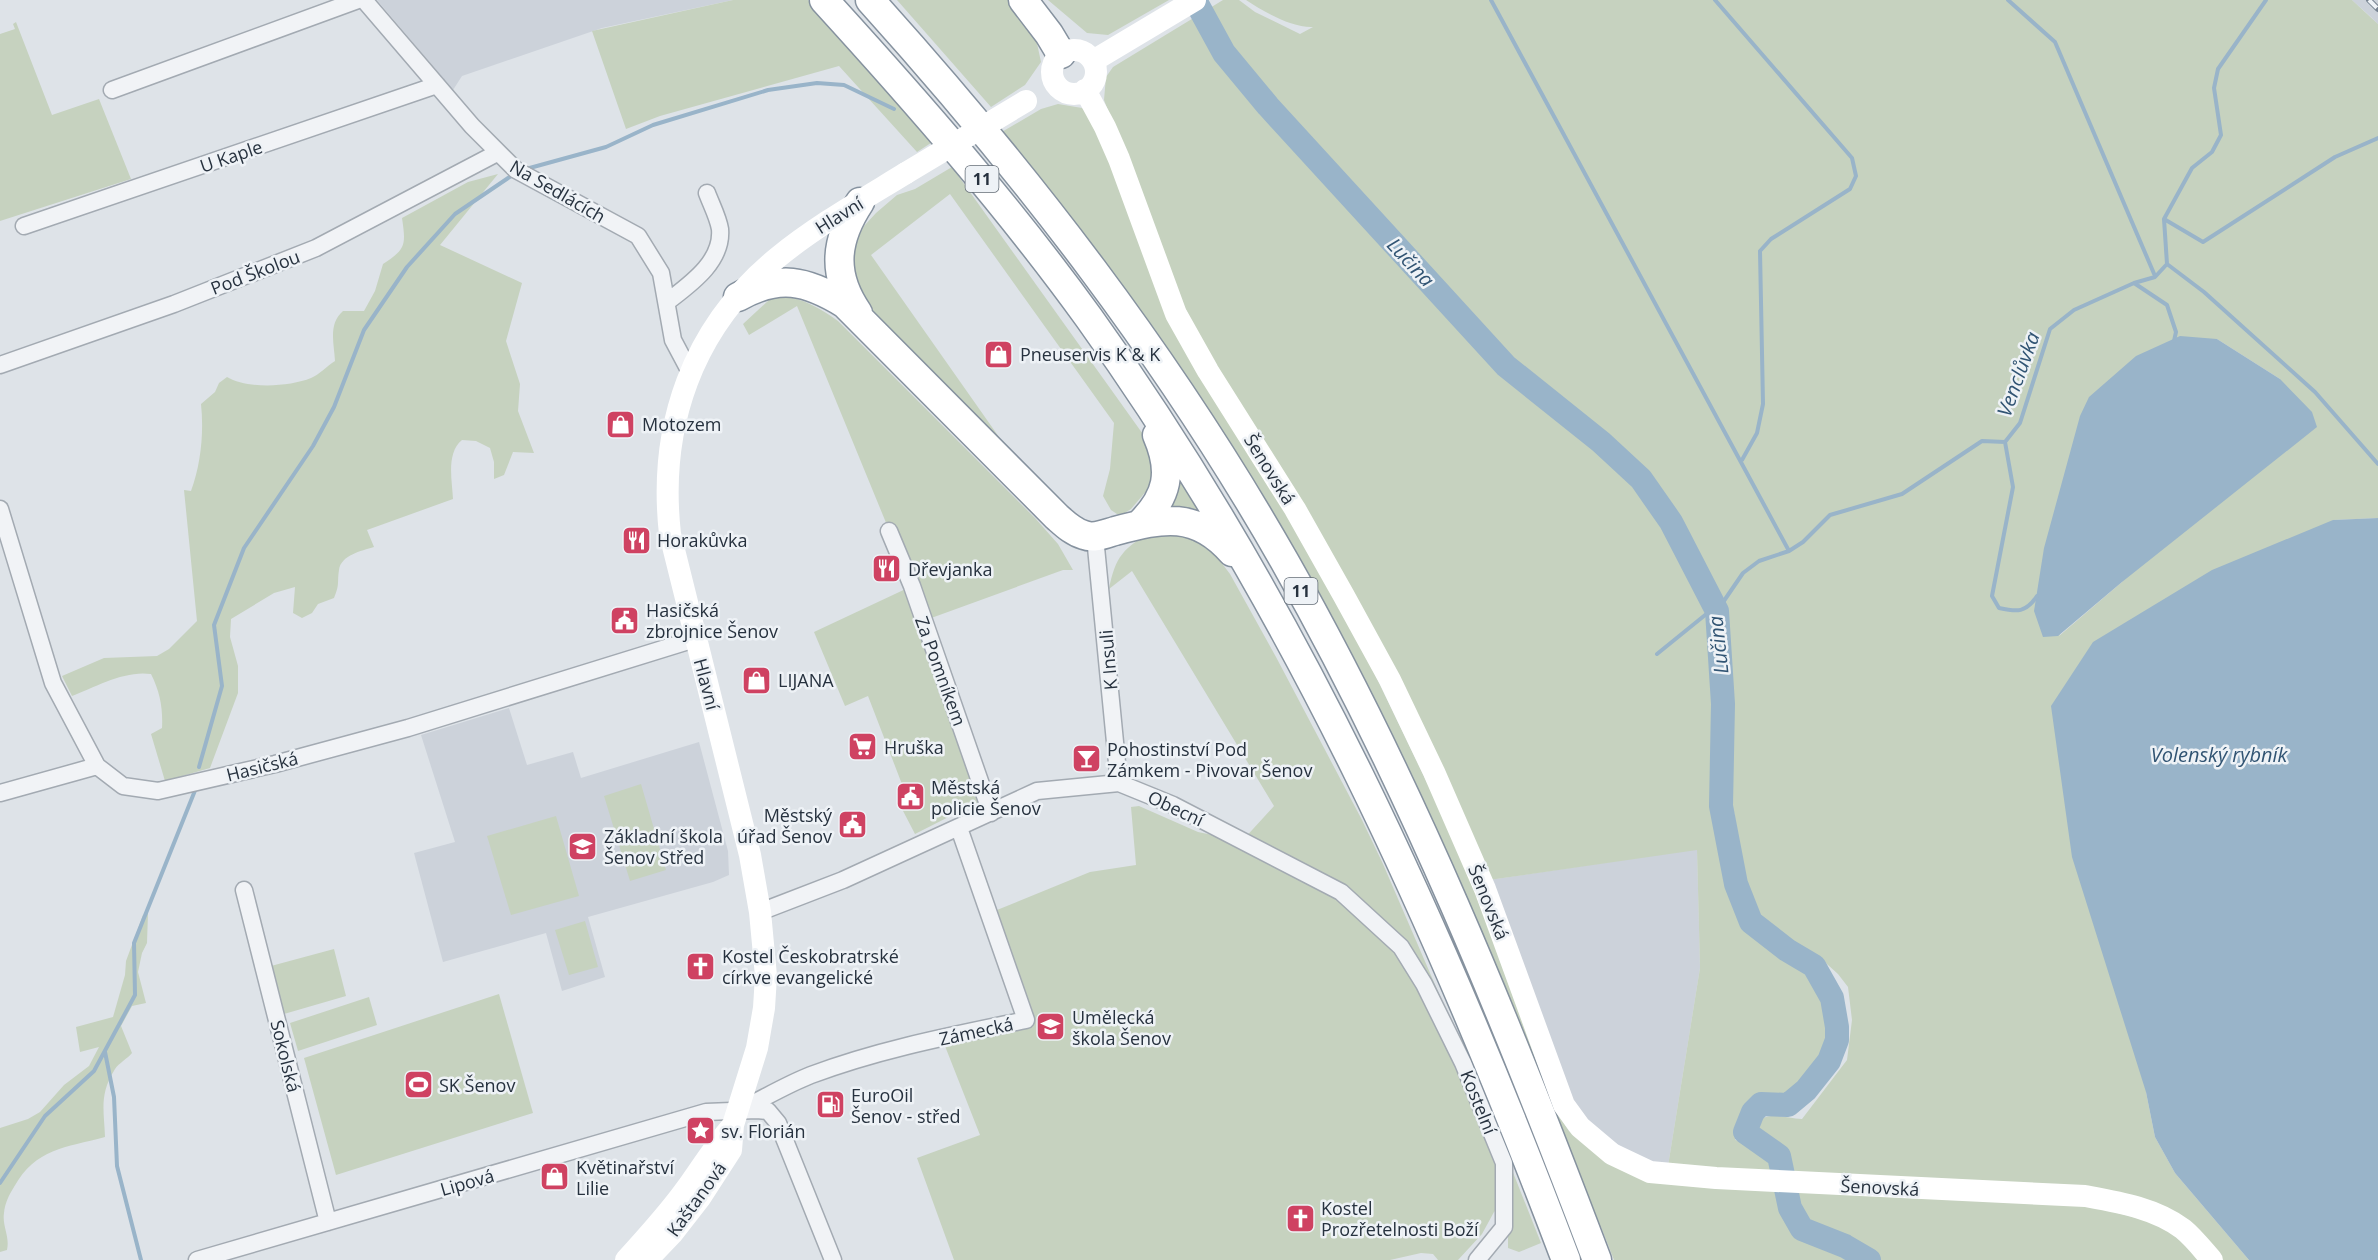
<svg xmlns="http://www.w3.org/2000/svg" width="2378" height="1260" font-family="'Open Sans',sans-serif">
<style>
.built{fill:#ccd2da}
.green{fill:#c6d2bf;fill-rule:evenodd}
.water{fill:#99b4c9}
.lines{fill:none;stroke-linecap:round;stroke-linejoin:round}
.stream{stroke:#99b4c9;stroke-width:4}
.river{stroke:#99b4c9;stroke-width:24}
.street-casing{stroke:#a3aab2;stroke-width:19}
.highway-casing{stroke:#86929f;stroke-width:31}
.street{stroke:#f1f3f6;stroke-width:16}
.secondary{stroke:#fff;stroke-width:22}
.highway{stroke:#fff;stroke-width:28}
.rail-casing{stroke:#788492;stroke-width:6}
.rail{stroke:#eef2f6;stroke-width:4;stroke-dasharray:11;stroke-linecap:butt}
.secondary-bridge{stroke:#fff;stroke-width:22}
.labels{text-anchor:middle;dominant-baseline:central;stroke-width:5;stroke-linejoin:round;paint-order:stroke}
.shield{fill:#eef2f6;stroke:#636c76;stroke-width:1.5}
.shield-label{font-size:16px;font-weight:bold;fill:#27323f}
.street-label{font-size:18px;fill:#27323f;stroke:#eef2f6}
.poi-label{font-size:18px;fill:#27323f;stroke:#eef2f6;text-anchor:start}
.water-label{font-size:20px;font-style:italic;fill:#315473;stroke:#eef2f6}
</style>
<rect width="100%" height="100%" fill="#dee3e8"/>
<!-- built -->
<path class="built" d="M 377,0 L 733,0 L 602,28 L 462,76 L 453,90 Z
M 2352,0 L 2378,0 L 2378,24 L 2371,17 Z
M 509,708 L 527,765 L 573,752 L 581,778 L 699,742 L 728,851 L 729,875 L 713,882 L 588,917 L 605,977 L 562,991 L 546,933 L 443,962 L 414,853 L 455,842 L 421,735 Z
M 1697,849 L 1700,968 L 1668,1166 L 1645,1162 L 1594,1129 L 1571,1097 L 1489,880 Z"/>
<!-- green -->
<path class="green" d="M 733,0 L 808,0 L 934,141 L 917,152 L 839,66 L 660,116 L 626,129 L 592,31 Z
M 897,0 L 1010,0 L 1035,34 L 1041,62 L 1025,85 L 991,107 Z
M 1048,0 L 1169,0 L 1108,35 L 1087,33 Z
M 1223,0 L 1239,0 L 1255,12 L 1300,34 L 1313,27 C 1292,28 1264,12 1246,0 L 2352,0 L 2378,24 L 2378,518 L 2333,520 L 2146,1092 L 2155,1137 L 2175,1173 L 2249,1260 L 2221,1260 L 2183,1217 L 1790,1173 C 1783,1144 1780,1142 1753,1130 C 1764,1108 1780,1118 1802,1119 L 1847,1060 L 1852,1020 L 1848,987 L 1838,974 L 1818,956 L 1790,940 L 1758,914 L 1745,885 L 1734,812 L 1716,814 L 1725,854 L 1724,875 L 1741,916 L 1751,928 L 1781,952 L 1810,971 L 1826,1001 L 1830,1028 L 1824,1052 L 1793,1088 L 1780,1097 L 1759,1096 L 1749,1106 L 1735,1140 C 1756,1144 1772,1151 1779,1172 L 1668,1166 L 1700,968 L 1697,850 L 1489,880 L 1189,321 L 1104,100 L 1106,77 L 1113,67 ZM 2217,339 L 2280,379 L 2122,582 L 2059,636 Z
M 16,22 L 52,115 L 99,99 L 131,179 L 0,221 L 0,34 L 15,29 L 13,24 Z
M 1058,104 L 1082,108 L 1087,112 L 1126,196 L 1341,604 L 1473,878 L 1551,1103 L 1569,1131 L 1625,1169 L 2087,1205 L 2148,1221 L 2170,1232 L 2203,1260 L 1878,1260 L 1842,1241 L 1804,1226 L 1795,1210 L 1782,1210 L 1789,1211 L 1802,1232 L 1842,1249 L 1863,1260 L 1614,1260 L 1601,1227 L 1599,1230 L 1353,665 L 1000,133 L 1041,109 Z
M 952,167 L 1150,444 L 1154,482 L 1131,509 L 1120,516 L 1111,510 L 1103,496 L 1110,469 L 1114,423 L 950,194 L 871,255 L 1006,447 L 872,310 L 851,272 L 856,242 L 864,226 L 876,213 L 897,195 L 915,189 Z
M 498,174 L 440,245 L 522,283 L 506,341 L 520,384 L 518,411 L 534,453 L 513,452 L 504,475 L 494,479 L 494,462 L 490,448 L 476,441 L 462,440 C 446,453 452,480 453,499 L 367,530 L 374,547 C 361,551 341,555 339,570 C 337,583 340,584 334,598 L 318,604 L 312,613 L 302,618 L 293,613 L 295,587 L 274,593 L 231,619 L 230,637 L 238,666 L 238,693 L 210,768 L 165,781 L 151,734 L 162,728 C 163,708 160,692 151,674 C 125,670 95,687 72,696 L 62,676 L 104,658 L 157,656 L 169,649 L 197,621 L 184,490 L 191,491 C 201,464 204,432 201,404 L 215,392 L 219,383 L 227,377 C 247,389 289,387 311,378 C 319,375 327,366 335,361 C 334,343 328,324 343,311 L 364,311 L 375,291 L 383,264 C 406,249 406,245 402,218 L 468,182 Z
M 780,296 C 803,298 820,308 838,321 L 1035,518 L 1058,544 L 1073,570 L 1063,570 L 923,621 L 986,798 L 915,834 L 902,809 L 922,800 L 917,788 L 905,792 L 868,696 L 845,706 L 814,632 L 912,586 L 797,306 L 749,335 L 743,324 L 769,300 Z
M 1180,480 L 1200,513 L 1168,509 Z
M 1152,532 L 1184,534 L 1208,545 L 1230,574 L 1276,657 L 1362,820 L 1383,864 L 1480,1089 L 1541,1243 L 1519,1252 L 1508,1248 L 1508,1198 L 1494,1212 L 1482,1234 L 1458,1260 L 1438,1260 L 1433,1254 L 1421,1253 L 1390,1260 L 954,1260 L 917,1158 L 980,1135 L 943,1041 L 1029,1022 L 997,910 L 1090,872 L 1136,865 L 1131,807 L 1139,806 L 1198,832 L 1242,841 L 1274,806 L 1132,571 L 1109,589 C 1115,557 1124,547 1152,532 Z
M 641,784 L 666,870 L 630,881 L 604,796 Z
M 556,816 L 579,896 L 511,915 L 487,836 Z
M 148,913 L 147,943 L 142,953 L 138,972 L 146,1003 L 132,1006 L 121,1026 L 132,1053 C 127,1059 119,1063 115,1069 C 99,1095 104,1109 105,1137 C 65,1148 36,1148 14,1187 C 9,1195 5,1203 4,1213 C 2,1226 10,1237 7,1250 L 0,1252 L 0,1128 L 28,1119 L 40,1112 L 64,1085 L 89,1066 L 99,1047 L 80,1052 L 76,1027 L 113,1017 L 125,975 L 126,961 L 143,915 Z
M 585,921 L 598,967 L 569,975 L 555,930 Z
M 334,949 L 346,996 L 284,1014 L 271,966 Z
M 499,994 L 533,1113 L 336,1175 L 304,1058 Z
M 369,997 L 377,1025 L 298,1051 L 290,1023 Z"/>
<!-- water -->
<path class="water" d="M 2180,336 L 2217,339 L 2280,379 L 2312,412 L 2317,427 L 2122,582 L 2058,636 L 2043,637 L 2034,611 L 2044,548 L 2080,416 L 2089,397 L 2136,356 Z
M 2378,518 L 2378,1260 L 2249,1260 L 2175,1173 L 2155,1137 L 2146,1092 L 2072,857 L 2051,706 L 2093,642 L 2212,570 L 2333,520 Z"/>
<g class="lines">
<!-- stream -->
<path class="stream" d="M 1491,0 L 1789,551
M 1715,0 L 1852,158 L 1856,176 L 1850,189 L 1771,239 L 1760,251 L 1763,404 L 1757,433 L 1742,460
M 2008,0 L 2055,42 L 2155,276
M 526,169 L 606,147 L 653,125 L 768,90 L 817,83 L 844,85 L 894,109
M 2164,219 L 2203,242 L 2335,157 L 2378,138
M 2167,264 L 2204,292 L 2315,392 L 2378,464
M 2134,283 L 2167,305 L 2176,332 L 2174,341
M 2005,442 L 2013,487 L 1992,596 L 1999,608 C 2017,612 2026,613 2037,596
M 1717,611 L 1743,573 L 1759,561 L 1789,551 L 1803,542 L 1830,515 L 1902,494 L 1982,441 L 2005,442 L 2020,423 L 2050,329 L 2074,310 L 2134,283 L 2155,277 L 2167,264 L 2164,219 L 2192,168 L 2212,152 L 2221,135 L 2214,88 L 2218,69 L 2266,0
M 1657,654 L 1715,607
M 199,767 L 222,686 L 214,625 L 244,548 L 313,446 L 334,407 L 364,330 L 407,267 L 455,214 L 514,174
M 105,1052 L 114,1097 L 117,1166 L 141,1260
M 0,1183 L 45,1116 L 94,1071 L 135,995 L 134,943 L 196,788"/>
<!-- river -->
<path class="river" d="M 1195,0 L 1224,53 L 1268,106 L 1506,366 L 1601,442 L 1641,479 L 1671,522 L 1717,611 L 1723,704 L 1721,806 L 1736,884 L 1751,922 L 1787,950 L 1814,966 L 1832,998 L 1837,1027 L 1837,1040 L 1829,1061 L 1806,1090 L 1788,1105 L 1761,1104 L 1753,1112 L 1745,1132 L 1779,1156 L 1790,1208 L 1802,1229 L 1845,1246 L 1869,1260"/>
<defs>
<path id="street" d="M 364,0 L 472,126 L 516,170 L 638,236 L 661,273 L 673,340 L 690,372
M 112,90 L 358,0
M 24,226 L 437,85
M 667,302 C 689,285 723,262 720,229 C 718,217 711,204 707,193
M 0,365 L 174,304 L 316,248 L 497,153
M 0,509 L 53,683 L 97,766 L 123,786 L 158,791 L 275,764 L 408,728 L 695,639
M 889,531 L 912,586 L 991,813
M 1095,537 L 1119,783
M 0,793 L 97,766
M 244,890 L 328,1222
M 760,912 L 843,880 L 1037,791 L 1119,783 L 1173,805 L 1341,892 L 1401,947 L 1424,984 L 1463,1063 L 1504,1163 L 1504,1227 L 1477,1260
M 744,1108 C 766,1097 788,1084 811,1075 C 880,1049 954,1035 1026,1020 L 959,828
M 197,1260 L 706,1112 L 757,1110 L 768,1111 L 778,1123 L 833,1260"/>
<path id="highway" d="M 824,0 C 917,102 1008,206 1089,318 C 1295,605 1442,931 1566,1260
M 870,0 C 1027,174 1169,358 1285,562 C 1411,784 1507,1022 1597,1260
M 1023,0 L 1049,34 L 1061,54
M 738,297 C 779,274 806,280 845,304 L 1057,517 C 1065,524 1073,532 1084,535 C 1094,539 1105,534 1115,531 C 1163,518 1196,511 1232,552
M 858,313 C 831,274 835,240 860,202
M 1140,524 C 1168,496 1173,472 1157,435"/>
</defs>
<!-- street casing -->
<use href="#street" class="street-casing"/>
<!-- highway casing -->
<use href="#highway" class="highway-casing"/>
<!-- street -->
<use href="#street" class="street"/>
<!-- secondary -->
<path class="secondary" d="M1052 72a22 22 0 1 1 44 0a22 22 0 1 1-44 0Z
M 1093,61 L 1195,0
M 1085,90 L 1105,127 L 1119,159 L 1176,314 L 1208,371 L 1295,509 L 1344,596 L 1390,680 L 1434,772 L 1485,889 L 1564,1105 L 1580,1127 L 1612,1154 L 1650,1172 L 1716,1178 L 2085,1196 C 2118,1202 2155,1208 2183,1229 C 2194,1238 2203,1250 2212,1260
M 626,1260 C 647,1237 668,1214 686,1189 C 702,1167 715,1145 733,1125
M 647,1260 L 672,1234 L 700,1198 L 731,1150 L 733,1125 L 757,1048 L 764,1008 L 766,976 L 760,912 L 750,855 L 670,534 C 658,426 692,328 777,258 C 816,226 862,200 906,173"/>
<!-- highway -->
<use href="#highway" class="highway"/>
<defs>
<path id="rail" d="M 2369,0 L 2378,9"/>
</defs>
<!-- rail casing -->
<use href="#rail" class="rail-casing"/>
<!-- rail -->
<use href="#rail" class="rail"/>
<!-- secondary-bridge -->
<path class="secondary-bridge" d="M 906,173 L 1026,101"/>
</g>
<!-- icons -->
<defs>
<symbol id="shop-square" viewBox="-11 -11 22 22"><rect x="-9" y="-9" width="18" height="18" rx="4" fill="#cf4262" stroke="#eef2f6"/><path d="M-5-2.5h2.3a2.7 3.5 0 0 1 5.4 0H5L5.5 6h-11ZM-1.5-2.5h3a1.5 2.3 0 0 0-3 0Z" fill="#fff"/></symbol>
<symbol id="restaurant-square" viewBox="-11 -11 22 22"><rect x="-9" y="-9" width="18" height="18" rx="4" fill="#cf4262" stroke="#eef2f6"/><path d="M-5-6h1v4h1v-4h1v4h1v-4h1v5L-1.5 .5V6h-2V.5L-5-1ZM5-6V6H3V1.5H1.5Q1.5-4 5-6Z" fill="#fff"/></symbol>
<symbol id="civic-square" viewBox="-11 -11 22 22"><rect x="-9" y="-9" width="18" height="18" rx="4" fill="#cf4262" stroke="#eef2f6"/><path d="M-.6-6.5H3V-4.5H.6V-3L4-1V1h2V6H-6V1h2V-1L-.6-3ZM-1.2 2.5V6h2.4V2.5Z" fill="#fff"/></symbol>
<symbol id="supermarket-square" viewBox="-11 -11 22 22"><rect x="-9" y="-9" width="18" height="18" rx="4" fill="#cf4262" stroke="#eef2f6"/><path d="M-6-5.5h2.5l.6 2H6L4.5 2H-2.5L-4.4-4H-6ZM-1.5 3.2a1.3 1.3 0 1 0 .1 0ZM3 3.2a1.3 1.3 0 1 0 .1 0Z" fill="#fff"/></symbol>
<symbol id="bar-square" viewBox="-11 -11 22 22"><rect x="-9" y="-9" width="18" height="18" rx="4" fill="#cf4262" stroke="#eef2f6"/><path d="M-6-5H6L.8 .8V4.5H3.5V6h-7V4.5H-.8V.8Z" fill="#fff"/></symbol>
<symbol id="school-square" viewBox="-11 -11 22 22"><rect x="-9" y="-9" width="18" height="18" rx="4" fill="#cf4262" stroke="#eef2f6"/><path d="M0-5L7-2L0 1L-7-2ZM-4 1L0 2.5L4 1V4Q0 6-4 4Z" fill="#fff"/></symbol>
<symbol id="church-square" viewBox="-11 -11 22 22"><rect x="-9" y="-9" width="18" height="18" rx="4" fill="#cf4262" stroke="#eef2f6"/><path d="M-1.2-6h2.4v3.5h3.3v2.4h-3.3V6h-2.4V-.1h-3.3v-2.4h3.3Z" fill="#fff"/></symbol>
<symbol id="stadium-square" viewBox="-11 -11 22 22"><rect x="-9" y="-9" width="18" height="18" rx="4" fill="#cf4262" stroke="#eef2f6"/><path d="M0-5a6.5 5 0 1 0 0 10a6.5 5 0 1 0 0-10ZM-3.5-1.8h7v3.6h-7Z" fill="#fff"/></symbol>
<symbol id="fuel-square" viewBox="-11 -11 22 22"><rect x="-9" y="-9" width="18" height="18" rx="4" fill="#cf4262" stroke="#eef2f6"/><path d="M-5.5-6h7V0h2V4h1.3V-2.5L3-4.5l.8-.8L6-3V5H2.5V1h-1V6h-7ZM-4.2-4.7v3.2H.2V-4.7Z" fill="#fff"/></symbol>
<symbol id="sight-square" viewBox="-11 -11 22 22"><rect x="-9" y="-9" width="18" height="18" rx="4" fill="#cf4262" stroke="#eef2f6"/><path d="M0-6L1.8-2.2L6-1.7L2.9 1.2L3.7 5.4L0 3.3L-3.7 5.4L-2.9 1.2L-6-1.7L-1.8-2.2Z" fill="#fff"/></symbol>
</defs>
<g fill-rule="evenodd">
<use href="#shop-square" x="982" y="338" width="33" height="33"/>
<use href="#shop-square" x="604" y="408" width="33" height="33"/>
<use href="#restaurant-square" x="620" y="524" width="33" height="33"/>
<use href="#restaurant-square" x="870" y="552" width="33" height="33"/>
<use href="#civic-square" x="608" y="604" width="33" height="33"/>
<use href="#shop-square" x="740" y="664" width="33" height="33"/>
<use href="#supermarket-square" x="846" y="730" width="33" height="33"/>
<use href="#bar-square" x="1070" y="742" width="33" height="33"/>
<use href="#civic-square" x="894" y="780" width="33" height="33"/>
<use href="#civic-square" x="836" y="808" width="33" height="33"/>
<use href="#school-square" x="566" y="830" width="33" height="33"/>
<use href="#church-square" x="684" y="950" width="33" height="33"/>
<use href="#school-square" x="1034" y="1010" width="33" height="33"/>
<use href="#stadium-square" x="402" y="1068" width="33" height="33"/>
<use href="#fuel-square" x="814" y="1088" width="33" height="33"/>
<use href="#sight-square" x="684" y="1114" width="33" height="33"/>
<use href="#shop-square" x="538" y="1160" width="33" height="33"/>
<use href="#church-square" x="1284" y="1202" width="33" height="33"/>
</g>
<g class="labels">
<!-- shield labels -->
<g class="shield">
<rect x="965.5" y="166" width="33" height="26" rx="4.5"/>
<rect x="1284.5" y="578" width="33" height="26" rx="4.5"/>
</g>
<g class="shield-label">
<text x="982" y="179">11</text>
<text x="1301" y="591">11</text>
</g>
<!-- street labels -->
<g class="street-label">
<text transform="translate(231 156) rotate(-19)">U Kaple</text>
<text transform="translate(558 191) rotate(30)">Na Sedlácích</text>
<text transform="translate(839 215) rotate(-32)">Hlavní</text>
<text transform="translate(255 272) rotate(-21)">Pod Školou</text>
<text transform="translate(1270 469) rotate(58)">Šenovská</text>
<text transform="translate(1108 660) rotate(-95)">K Insuli</text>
<text transform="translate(941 671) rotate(70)">Za Pomníkem</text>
<text transform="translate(707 684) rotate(75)">Hlavní</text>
<text transform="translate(262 766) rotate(-14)">Hasičská</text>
<text transform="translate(1176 808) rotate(25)">Obecní</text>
<text transform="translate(1489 902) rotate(68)">Šenovská</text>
<text transform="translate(976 1031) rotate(-12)">Zámecká</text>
<text transform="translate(286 1056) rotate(76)">Sokolská</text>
<text transform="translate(1479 1102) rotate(68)">Kostelní</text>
<text transform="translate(467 1182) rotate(-16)">Lipová</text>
<text transform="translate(1880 1187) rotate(3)">Šenovská</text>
<text transform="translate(696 1199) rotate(-54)">Kaštanová</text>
</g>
<!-- poi labels -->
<g class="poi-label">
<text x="1020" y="354">Pneuservis K &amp; K</text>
<text x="642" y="424">Motozem</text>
<text x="657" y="540">Horakůvka</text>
<text x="908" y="569">Dřevjanka</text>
<text x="646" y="610">Hasičská<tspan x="646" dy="21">zbrojnice Šenov</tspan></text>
<text x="778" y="680">LIJANA</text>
<text x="884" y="747">Hruška</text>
<text x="1107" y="749">Pohostinství Pod<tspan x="1107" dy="21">Zámkem - Pivovar Šenov</tspan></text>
<text x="931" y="787">Městská<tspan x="931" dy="21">policie Šenov</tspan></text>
<text x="832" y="815" text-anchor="end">Městský<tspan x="832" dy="21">úřad Šenov</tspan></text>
<text x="604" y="836">Základní škola<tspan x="604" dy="21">Šenov Střed</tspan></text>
<text x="722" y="956">Kostel Českobratrské<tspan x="722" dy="21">církve evangelické</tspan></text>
<text x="1072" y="1017">Umělecká<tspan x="1072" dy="21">škola Šenov</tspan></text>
<text x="439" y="1085">SK Šenov</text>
<text x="851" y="1095">EuroOil<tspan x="851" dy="21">Šenov - střed</tspan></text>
<text x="721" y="1131">sv. Florián</text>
<text x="576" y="1167">Květinařství<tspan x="576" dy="21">Lilie</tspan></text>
<text x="1321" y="1208">Kostel<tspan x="1321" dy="21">Prozřetelnosti Boží</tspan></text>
</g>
<!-- water labels -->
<g class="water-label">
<text transform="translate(1411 262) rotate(47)">Lučina</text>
<text transform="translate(2018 374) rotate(-70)">Venclůvka</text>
<text transform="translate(1718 645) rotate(-96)">Lučina</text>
<text x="2219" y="754">Volenský rybník</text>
</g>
</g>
</svg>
